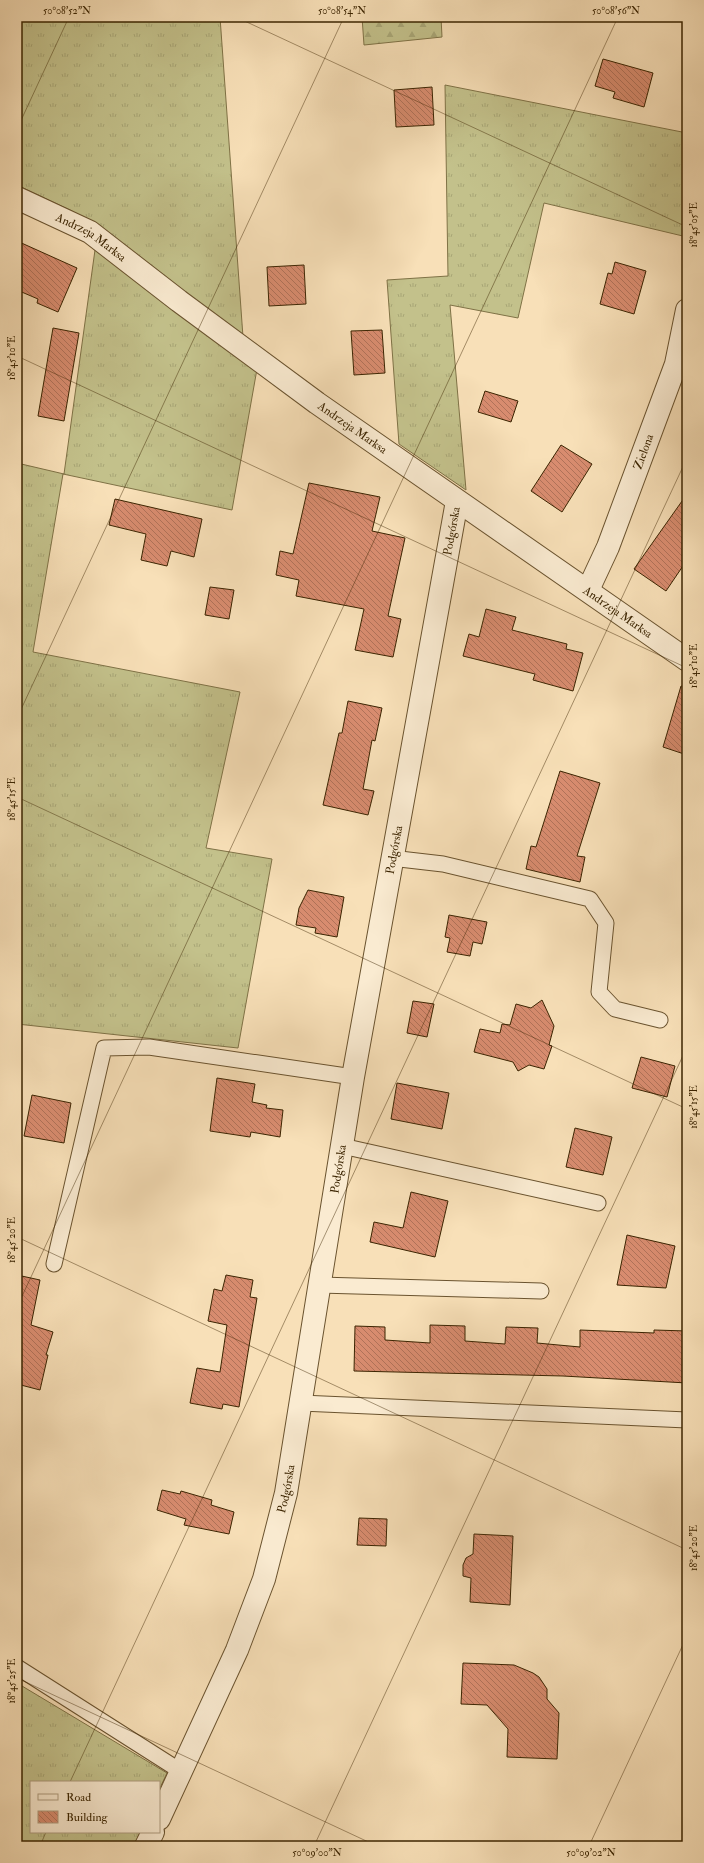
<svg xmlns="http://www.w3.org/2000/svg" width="704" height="1863" font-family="'IM FELL Double Pica',serif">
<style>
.grass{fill:url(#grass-tufts);stroke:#7f7246}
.forest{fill:url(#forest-firs);stroke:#7f7246}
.building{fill:url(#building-back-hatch);stroke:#3b2401}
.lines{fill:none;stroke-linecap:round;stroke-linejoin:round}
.lane-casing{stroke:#6a532f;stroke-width:17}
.street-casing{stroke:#6a532f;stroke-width:24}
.lane{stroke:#faebd1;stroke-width:15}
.street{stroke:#faebd1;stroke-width:22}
.ticks{fill:none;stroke:#3b2401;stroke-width:1;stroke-opacity:0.45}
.labels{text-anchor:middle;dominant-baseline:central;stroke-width:3.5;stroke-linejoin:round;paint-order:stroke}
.street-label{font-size:12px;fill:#3b2401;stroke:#faebd1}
.neatline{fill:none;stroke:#3b2401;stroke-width:1.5}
.ticks-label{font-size:10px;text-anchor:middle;fill:#3b2401}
</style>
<defs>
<pattern id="grass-tufts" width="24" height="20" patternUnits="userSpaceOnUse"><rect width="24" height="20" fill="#c3c18b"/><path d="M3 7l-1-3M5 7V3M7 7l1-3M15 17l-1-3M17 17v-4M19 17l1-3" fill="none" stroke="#a8a676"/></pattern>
<pattern id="forest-firs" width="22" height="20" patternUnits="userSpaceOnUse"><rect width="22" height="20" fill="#c3c18b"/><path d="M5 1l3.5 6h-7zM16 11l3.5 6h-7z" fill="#a8a676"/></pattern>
<pattern id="building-back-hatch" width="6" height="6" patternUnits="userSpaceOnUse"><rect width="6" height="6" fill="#d88c6f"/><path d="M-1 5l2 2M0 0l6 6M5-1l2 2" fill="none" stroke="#b07259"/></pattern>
</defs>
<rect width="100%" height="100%" fill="#f8e0b8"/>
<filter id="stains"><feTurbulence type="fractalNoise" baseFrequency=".005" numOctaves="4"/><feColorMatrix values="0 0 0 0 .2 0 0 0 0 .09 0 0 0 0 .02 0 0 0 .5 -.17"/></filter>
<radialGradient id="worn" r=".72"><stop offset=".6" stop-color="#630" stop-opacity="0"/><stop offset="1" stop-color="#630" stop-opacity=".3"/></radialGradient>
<!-- grass -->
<path class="grass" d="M 17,17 L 220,17 L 243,337 L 72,211 L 17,185 Z
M 445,85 L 687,133 L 687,237 L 544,203 L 518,318 L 450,305 L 466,490 L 399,444 L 387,280 L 448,276 Z
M 95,250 L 257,369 L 232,510 L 63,474 L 33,652 L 240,692 L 206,848 L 272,859 L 238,1048 L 17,1024 L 17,463 L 64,474 Z
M 17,1683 L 167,1773 L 159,1790 L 159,1782 L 31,1782 L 31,1832 L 140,1832 L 134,1846 L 17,1846 Z"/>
<!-- forest -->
<path class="forest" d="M 362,17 L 441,17 L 442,37 L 364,45 Z"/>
<!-- building -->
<path class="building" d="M 603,59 L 653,73 L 644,107 L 613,98 L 615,92 L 595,86 Z
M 432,87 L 434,125 L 396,127 L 394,90 Z
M 17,241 L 77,268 L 58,312 L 37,303 L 38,299 L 17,290 Z
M 615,262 L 646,271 L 634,314 L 600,304 L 608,273 L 612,274 Z
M 304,265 L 306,304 L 269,306 L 267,267 Z
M 53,328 L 79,333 L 64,421 L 38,416 Z
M 382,330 L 385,373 L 354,375 L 351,331 Z
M 485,391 L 518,401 L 511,422 L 478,412 Z
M 561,445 L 592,464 L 562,512 L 531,491 Z
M 309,483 L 380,497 L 372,531 L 405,538 L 388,616 L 401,619 L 393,657 L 355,650 L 364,609 L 296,596 L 299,580 L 276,575 L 280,551 L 293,554 Z
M 687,494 L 687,560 L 666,591 L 634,569 Z
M 115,499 L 202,519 L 194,557 L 171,551 L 167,566 L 141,560 L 146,534 L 109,525 Z
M 210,587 L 234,590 L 229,619 L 205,615 Z
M 486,609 L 516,617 L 512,630 L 567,644 L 566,649 L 583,653 L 573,691 L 533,680 L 535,674 L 463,656 L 469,634 L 479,637 Z
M 681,686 L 687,687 L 687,755 L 663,747 Z
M 348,701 L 382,708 L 375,741 L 372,740 L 363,789 L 374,791 L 368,815 L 323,805 L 339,733 L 342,733 Z
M 560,771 L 600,783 L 577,856 L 585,857 L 580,882 L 526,869 L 531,846 L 536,847 Z
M 308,890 L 344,897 L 337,937 L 315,933 L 316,928 L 296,925 L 299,908 Z
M 449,915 L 487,922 L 482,944 L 473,942 L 470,956 L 447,952 L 450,938 L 445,937 Z
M 542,1000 L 554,1026 L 549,1045 L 552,1046 L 544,1069 L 529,1065 L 518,1071 L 513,1062 L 474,1052 L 480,1029 L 500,1033 L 502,1024 L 510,1025 L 516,1004 L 531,1008 Z
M 413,1001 L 434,1004 L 427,1037 L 407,1033 Z
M 641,1057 L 675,1066 L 667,1097 L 632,1088 Z
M 217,1078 L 255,1084 L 252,1102 L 267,1105 L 266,1108 L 283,1110 L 280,1137 L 251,1132 L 250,1137 L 210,1131 Z
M 397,1083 L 449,1093 L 442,1129 L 391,1119 Z
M 32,1095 L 71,1103 L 64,1143 L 24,1136 Z
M 575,1128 L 612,1137 L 603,1175 L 566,1167 Z
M 411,1192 L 448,1201 L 435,1257 L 370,1242 L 374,1222 L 403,1228 Z
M 627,1235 L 675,1246 L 666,1288 L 617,1285 Z
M 17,1275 L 40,1280 L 31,1325 L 53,1332 L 46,1355 L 48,1355 L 40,1390 L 17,1384 Z
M 226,1275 L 253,1280 L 250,1297 L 257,1298 L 239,1407 L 223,1404 L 222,1409 L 190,1403 L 197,1368 L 220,1372 L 227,1325 L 208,1321 L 214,1289 L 222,1291 Z
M 430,1325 L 465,1326 L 465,1341 L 505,1344 L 506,1327 L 538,1328 L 537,1343 L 580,1347 L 580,1330 L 654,1333 L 654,1330 L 687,1331 L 687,1383 L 563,1376 L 354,1371 L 355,1326 L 385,1327 L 385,1340 L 430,1343 Z
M 162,1490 L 180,1494 L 181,1491 L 212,1500 L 211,1505 L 234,1512 L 229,1534 L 184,1525 L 186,1519 L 157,1510 Z
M 359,1518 L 387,1519 L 386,1546 L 357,1545 Z
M 474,1534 L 513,1536 L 510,1605 L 470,1602 L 471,1578 L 463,1576 L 463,1565 L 466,1558 L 473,1554 Z
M 463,1663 L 514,1665 L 533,1673 L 539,1677 L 547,1689 L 547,1699 L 559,1713 L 557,1759 L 507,1757 L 508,1729 L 487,1705 L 461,1704 Z"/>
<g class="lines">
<defs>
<path id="lane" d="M 391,858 L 443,864 L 590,899 L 606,923 L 599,992 L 615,1009 L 660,1020
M 342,1146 L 598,1203
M 54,1264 L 104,1048 L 149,1047 L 353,1077
M 319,1285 L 541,1291
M 301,1403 L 687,1420
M 17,1667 L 182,1772"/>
<g id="street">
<path id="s1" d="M 17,198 L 90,232 L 179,301 L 317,403 L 687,660"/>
<path id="s2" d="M 588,590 L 608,547 L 676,364 L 687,310"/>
<path id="s3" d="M 159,1819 L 237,1650 L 264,1579 L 286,1493 L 353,1077 L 457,501"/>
<path d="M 146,1846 L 153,1832"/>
</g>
</defs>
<!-- lane casing -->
<use href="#lane" class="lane-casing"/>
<!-- street casing -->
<use href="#street" class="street-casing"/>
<!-- lane -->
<use href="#lane" class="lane"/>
<!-- street -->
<use href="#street" class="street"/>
</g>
<!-- ticks -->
<path class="ticks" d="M 236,17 L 687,227M 17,129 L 69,17M 17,356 L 687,668M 17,718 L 344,17M 17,797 L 687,1109M 17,1237 L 687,1550M 17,1307 L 618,17M 17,1678 L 377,1846M 70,1782 L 687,458M 40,1846 L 46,1832M 314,1846 L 687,1047M 589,1846 L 687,1636"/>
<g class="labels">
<!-- street labels -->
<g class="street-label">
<text stroke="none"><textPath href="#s1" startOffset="84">Andrzeja Marksa</textPath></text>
<text stroke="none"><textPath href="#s1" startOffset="408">Andrzeja Marksa</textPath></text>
<text stroke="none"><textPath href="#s2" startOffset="149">Zielona</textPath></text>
<text stroke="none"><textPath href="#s3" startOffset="1327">Podgórska</textPath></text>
<text stroke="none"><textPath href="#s1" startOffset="731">Andrzeja Marksa</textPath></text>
<text stroke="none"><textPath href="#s3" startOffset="1003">Podgórska</textPath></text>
<text stroke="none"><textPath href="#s3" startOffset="679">Podgórska</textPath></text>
<text stroke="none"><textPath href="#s3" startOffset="355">Podgórska</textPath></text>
</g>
</g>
<!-- margin -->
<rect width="704" height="1863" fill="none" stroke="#f8e0b8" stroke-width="44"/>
<!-- legend -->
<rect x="30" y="1781" width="130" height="52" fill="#faebd1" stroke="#ae9b7e"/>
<rect x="38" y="1794" width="20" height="6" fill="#faebd1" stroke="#ae9b7e"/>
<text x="66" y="1801" font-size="12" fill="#3b2401">Road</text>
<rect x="38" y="1811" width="20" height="12" fill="url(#building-back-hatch)" stroke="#ae9b7e"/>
<text x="66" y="1821" font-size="12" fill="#3b2401">Building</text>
<rect x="22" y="22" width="660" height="1819" class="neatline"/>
<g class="ticks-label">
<text x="67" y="14">50°08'52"N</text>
<text x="342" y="14">50°08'54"N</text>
<text x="616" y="14">50°08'56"N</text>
<text transform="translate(693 225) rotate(-90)" y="4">18°45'05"E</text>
<text transform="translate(11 358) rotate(-90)" y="4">18°45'10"E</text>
<text transform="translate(693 666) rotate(-90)" y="4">18°45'10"E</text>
<text transform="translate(11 799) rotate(-90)" y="4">18°45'15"E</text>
<text transform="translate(693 1107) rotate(-90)" y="4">18°45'15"E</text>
<text transform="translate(11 1240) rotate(-90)" y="4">18°45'20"E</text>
<text transform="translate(693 1548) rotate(-90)" y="4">18°45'20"E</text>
<text transform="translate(11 1681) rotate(-90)" y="4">18°45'25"E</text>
<text x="317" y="1856">50°09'00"N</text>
<text x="591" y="1856">50°09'02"N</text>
</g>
<rect width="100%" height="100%" filter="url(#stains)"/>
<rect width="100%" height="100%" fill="url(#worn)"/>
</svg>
